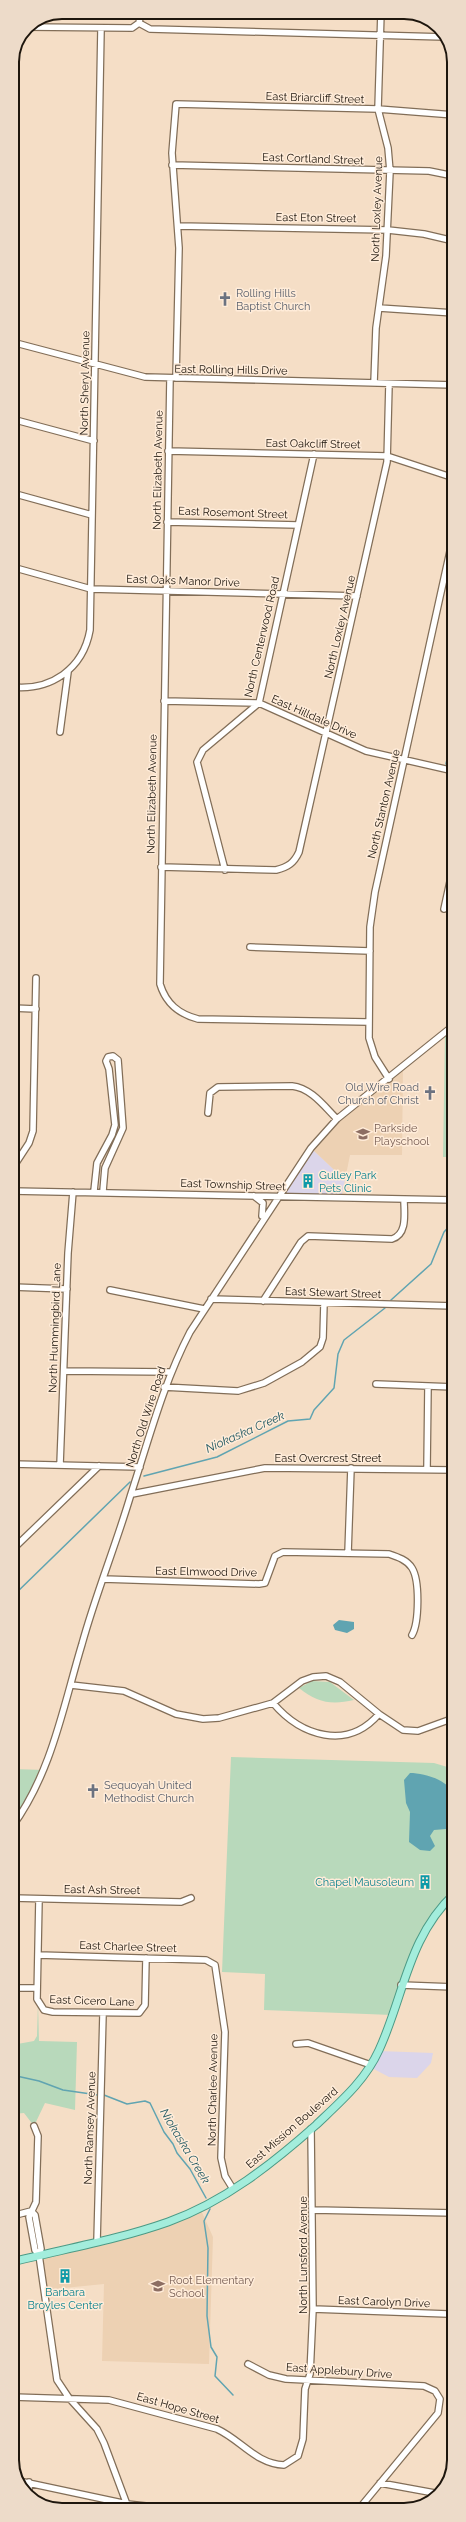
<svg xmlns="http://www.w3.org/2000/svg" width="466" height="2522" font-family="Raleway,sans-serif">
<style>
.commercial{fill:#dbd5ea}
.built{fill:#edd1b3}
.green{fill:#b8d9bb}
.water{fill:#60a4b1}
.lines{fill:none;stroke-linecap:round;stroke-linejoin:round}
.stream{stroke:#60a4b1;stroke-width:1.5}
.minor-casing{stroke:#826e58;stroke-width:8}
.major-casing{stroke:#4d9a85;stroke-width:9}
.minor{stroke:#fff;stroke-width:5.5}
.major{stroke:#a3eddc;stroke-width:7}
.labels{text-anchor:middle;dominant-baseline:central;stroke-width:3;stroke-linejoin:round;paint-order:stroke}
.street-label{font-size:11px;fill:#1e160d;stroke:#ffecd9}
.worship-label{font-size:11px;fill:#5b616d;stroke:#ffecd9;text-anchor:start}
.education-label{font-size:11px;fill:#785e54;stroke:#ffecd9;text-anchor:start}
.culture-label{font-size:11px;fill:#0d838f;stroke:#ffecd9;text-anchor:start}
.water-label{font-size:12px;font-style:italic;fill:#1e5762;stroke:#ffecd9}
.rim{fill:none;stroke:#1e160d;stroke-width:2}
</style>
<rect width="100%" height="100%" fill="#f5dec6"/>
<!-- commercial -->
<path class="commercial" d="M 311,1148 L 345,1180 L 341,1198 L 278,1196 Z
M 379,2051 L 433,2053 L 431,2063 L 417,2078 L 389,2077 L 370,2067 Z"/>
<!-- built -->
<path class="built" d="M 403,1067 L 402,1155 L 350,1155 L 345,1180 L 311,1148 L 337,1119 Z
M 200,2208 L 213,2237 L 209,2364 L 102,2361 L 104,2284 L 44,2290 L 39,2255 L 97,2242 Z"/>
<!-- green -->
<path class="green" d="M 454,1025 L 454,1157 L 443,1157 L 445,1033 Z
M 312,1681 L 330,1682 L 354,1700 C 332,1705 317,1703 299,1688 Z
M 231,1757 L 434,1763 L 454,1769 L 454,1894 L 427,1924 L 392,2015 L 264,2010 L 265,1974 L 222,1972 Z
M 12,1769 L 45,1770 L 12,1827 Z
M 38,2003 L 39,2041 L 77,2042 L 75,2110 L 45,2103 L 34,2126 L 24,2113 L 12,2114 L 12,2045 L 34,2041 L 37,2036 Z"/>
<!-- water -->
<path class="water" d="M 339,1620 L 354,1622 L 354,1629 L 347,1633 L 335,1630 L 333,1625 Z
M 410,1773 C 424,1773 450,1780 454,1796 C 456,1805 454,1816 454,1825 L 446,1829 L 434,1830 L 430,1836 L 435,1846 L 430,1851 L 420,1850 L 409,1842 L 410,1812 L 406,1803 L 404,1780 Z"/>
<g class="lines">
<!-- stream -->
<path class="stream" d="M 446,764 L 454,727
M 391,1300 L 431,1264 L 444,1232 L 454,1221
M 144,1476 L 217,1457 L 288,1421 L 310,1419 L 314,1410 L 334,1388 L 338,1354 L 344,1340 L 385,1308
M 12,1597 L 130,1482
M 12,2075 L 39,2081 L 63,2090 L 98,2095
M 104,2095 L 127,2104 L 145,2101 L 150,2103 L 164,2132 L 173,2144 L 177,2153 L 190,2169 L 206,2198
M 210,2209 L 204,2221 L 208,2248 L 207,2316 L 211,2347 L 217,2357 L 215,2376 L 233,2395"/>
<defs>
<path id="minor" d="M 139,23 L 150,29 L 445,37
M 27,27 L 132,28 L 139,23 L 141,12
M 172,165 L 429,171 L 454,176
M 178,226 L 388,230 L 424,234 L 454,241
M 379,308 L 454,313
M 12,342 L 145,377 L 454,385
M 170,378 L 160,984 C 166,1004 179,1014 198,1019 L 368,1022
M 176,378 L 179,248 L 172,153 L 176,104 L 378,109 L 454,115
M 374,383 L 376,328 L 386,256 L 390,171 L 388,148 L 378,109 L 381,12
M 12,419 L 94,441
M 168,451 L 387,456 L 454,478
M 12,493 L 92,515
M 167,522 L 298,525
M 12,567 L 91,589 L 357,596
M 12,687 C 51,691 83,669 90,630 L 101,29
M 164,701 L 259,703 L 366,751 L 454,771
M 60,732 L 68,672
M 161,867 L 276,870 C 288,867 294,863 299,852 L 387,462 L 389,384
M 225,870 L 197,762 L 203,750 L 259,703 L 314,454
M 444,909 L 454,863
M 250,947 L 370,951
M 12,1008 L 36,1009
M 389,1079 L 375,1057 L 369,1038 L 370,927 L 375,892 L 454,533
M 208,1113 L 210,1093 L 218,1087 L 292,1086 C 311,1088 324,1106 337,1119
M 12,1169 L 29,1143 L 33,1131 L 36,978
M 12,1191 L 454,1200
M 94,1191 L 97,1163 L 112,1135 L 115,1125 L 109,1069 L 106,1061 L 108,1057 L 113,1056 L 118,1060 L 123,1128 L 105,1168 L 103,1191
M 254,1196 L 263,1203 L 262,1216
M 12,1287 L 67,1289
M 110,1290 L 204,1309
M 211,1299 L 454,1306
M 263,1301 L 301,1242 L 308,1236 L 392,1239 C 408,1234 404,1213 404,1199
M 64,1371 L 170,1372
M 376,1384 L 454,1387
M 164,1387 L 238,1391 L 264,1383 L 302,1362 L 320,1347 L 323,1338 L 324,1303
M 12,1464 L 140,1467
M 60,1465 L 68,1253 L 73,1192
M 427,1469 L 428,1386
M 132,1494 L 265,1468 L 454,1470
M 12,1550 L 99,1466
M 348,1553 L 351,1468
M 103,1579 L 259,1584 L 265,1583 L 275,1556 L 283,1552 L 389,1554 C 398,1557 407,1560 412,1568 C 420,1581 419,1623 412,1635
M 71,1685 L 124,1691 L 176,1714 L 203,1719 L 219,1718 L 273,1703 L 302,1681 L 313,1677 L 326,1676 L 340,1682 L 379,1714 L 403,1730 L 418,1731 L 454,1718
M 273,1703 C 301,1736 347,1751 379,1714
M 12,1827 C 52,1772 63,1707 82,1644 C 96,1593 116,1545 131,1494 C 149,1439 163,1384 190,1332 L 311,1148 L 337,1119 L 454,1025
M 12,1898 L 181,1902 L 191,1898
M 39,1899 L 37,1999 L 44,2010 L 53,2012 L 139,2013 L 145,2005 L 146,1958
M 38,1955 L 206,1960 L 215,1965 L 225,2032 L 221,2158 L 225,2176 L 233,2189
M 401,1985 L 454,1987
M 12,1988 L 37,1988
M 296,2044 L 308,2043 L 371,2065
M 34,2126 L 38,2136 L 36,2202 L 29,2217 L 35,2250 L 39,2255
M 314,2210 L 454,2213
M 31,2211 L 35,2215 L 41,2249 L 39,2255 L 57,2380 L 69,2398 L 97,2429 L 104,2443 L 129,2510
M 12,2216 L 31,2211
M 97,2242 L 103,2014
M 313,2309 L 448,2314 L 454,2311
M 248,2364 L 269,2375 L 286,2379 L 424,2386 L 435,2391 L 440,2399 L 438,2413 L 358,2510
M 12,2397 L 109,2400 L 217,2429 C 241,2440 256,2464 284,2465 L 298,2456 L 303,2439 L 305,2389 L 310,2374 L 313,2309 L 311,2129
M 19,2481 L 127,2504 L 184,2510
M 29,2482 L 29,2497
M 380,2483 L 440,2494"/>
<path id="major" d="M 12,2262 C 64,2249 117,2240 168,2222 C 224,2202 272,2164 316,2125 C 340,2102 365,2081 379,2050 C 404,1996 408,1937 454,1894"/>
</defs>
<!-- minor casing -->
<use href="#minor" class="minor-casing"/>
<!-- major casing -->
<use href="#major" class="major-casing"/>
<!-- minor -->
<use href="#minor" class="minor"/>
<!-- major -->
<use href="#major" class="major"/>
</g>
<!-- icons -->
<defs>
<symbol id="church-bare" viewBox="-9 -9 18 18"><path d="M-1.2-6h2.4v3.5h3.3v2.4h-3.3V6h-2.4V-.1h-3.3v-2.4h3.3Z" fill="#6b7280" stroke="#ffecd9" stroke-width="2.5" paint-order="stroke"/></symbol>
<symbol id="school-bare" viewBox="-9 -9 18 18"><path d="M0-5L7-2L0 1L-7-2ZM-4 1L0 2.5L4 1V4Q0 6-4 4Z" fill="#8d6e63" stroke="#ffecd9" stroke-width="2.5" paint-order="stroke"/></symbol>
<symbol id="building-bare" viewBox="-9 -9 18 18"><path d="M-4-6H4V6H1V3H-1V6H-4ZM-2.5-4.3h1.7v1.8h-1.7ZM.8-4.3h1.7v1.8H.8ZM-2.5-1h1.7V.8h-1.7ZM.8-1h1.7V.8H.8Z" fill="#0f9aa8" stroke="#ffecd9" stroke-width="2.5" paint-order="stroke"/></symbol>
</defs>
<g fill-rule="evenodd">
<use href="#church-bare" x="215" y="289" width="20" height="20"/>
<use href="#church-bare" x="420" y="1083" width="20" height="20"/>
<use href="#school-bare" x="353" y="1124" width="20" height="20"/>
<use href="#building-bare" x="298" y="1171" width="20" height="20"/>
<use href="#church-bare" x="83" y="1781" width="20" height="20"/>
<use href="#building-bare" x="415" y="1872" width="20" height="20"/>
<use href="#building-bare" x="55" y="2266" width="20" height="20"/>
<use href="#school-bare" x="148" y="2276" width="20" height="20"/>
</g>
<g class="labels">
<!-- street labels -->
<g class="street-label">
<text transform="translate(315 98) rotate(2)">East Briarcliff Street</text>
<text transform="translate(313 159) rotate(2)">East Cortland Street</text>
<text transform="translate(377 209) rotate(-88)">North Loxley Avenue</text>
<text transform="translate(316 218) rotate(1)">East Eton Street</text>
<text transform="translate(231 370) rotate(1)">East Rolling Hills Drive</text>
<text transform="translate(85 383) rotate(-89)">North Sheryl Avenue</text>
<text transform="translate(313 444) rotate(1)">East Oakcliff Street</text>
<text transform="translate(158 470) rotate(-89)">North Elizabeth Avenue</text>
<text transform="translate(233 513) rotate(2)">East Rosemont Street</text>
<text transform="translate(183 581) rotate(2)">East Oaks Manor Drive</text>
<text transform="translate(340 627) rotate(-77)">North Loxley Avenue</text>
<text transform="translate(262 637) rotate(-77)">North Centerwood Road</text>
<text transform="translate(314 717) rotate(24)">East Hilldale Drive</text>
<text transform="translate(152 794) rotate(-89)">North Elizabeth Avenue</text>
<text transform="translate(384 804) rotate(-77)">North Stanton Avenue</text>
<text transform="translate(233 1185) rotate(2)">East Township Street</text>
<text transform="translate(333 1293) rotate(2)">East Stewart Street</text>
<text transform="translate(55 1328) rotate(-88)">North Hummingbird Lane</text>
<text transform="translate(146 1417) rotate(-72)">North Old Wire Road</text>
<text x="328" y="1458">East Overcrest Street</text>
<text transform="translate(206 1572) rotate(1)">East Elmwood Drive</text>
<text transform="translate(102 1890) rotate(1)">East Ash Street</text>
<text transform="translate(128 1947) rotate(2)">East Charlee Street</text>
<text transform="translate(92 2001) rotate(2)">East Cicero Lane</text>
<text transform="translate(213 2090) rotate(-89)">North Charlee Avenue</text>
<text transform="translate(90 2128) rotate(-88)">North Ramsey Avenue</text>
<text transform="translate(292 2128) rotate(-41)">East Mission Boulevard</text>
<text transform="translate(303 2255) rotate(-90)">North Lunsford Avenue</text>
<text transform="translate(384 2302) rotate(2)">East Carolyn Drive</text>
<text transform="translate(339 2371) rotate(4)">East Applebury Drive</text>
<text transform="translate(178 2408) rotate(16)">East Hope Street</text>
</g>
<!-- worship labels -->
<g class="worship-label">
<text x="236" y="293">Rolling Hills<tspan x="236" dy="13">Baptist Church</tspan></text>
<text x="419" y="1087" text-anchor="end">Old Wire Road<tspan x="419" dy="13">Church of Christ</tspan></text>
<text x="104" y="1785">Sequoyah United<tspan x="104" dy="13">Methodist Church</tspan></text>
</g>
<!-- education labels -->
<g class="education-label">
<text x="374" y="1128">Parkside<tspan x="374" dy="13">Playschool</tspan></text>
<text x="169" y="2280">Root Elementary<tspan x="169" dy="13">School</tspan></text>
</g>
<!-- culture labels -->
<g class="culture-label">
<text x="319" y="1175">Gulley Park<tspan x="319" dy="13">Pets Clinic</tspan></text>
<text x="414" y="1882" text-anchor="end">Chapel Mausoleum</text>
<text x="65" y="2292" text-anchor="middle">Barbara<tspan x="65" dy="13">Broyles Center</tspan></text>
</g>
<!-- water labels -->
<g class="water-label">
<text transform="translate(245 1432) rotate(-24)">Niokaska Creek</text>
<text transform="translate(185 2146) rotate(59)">Niokaska Creek</text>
</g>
</g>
<!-- crop -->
<path d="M0 0H466V2522H0ZM62 19H404A43 43 0 0 1 447 62V2460A43 43 0 0 1 404 2503H62A43 43 0 0 1 19 2460V62A43 43 0 0 1 62 19Z" fill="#eddbc9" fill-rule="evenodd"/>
<path class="rim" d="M62 19H404A43 43 0 0 1 447 62V2460A43 43 0 0 1 404 2503H62A43 43 0 0 1 19 2460V62A43 43 0 0 1 62 19Z"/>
</svg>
